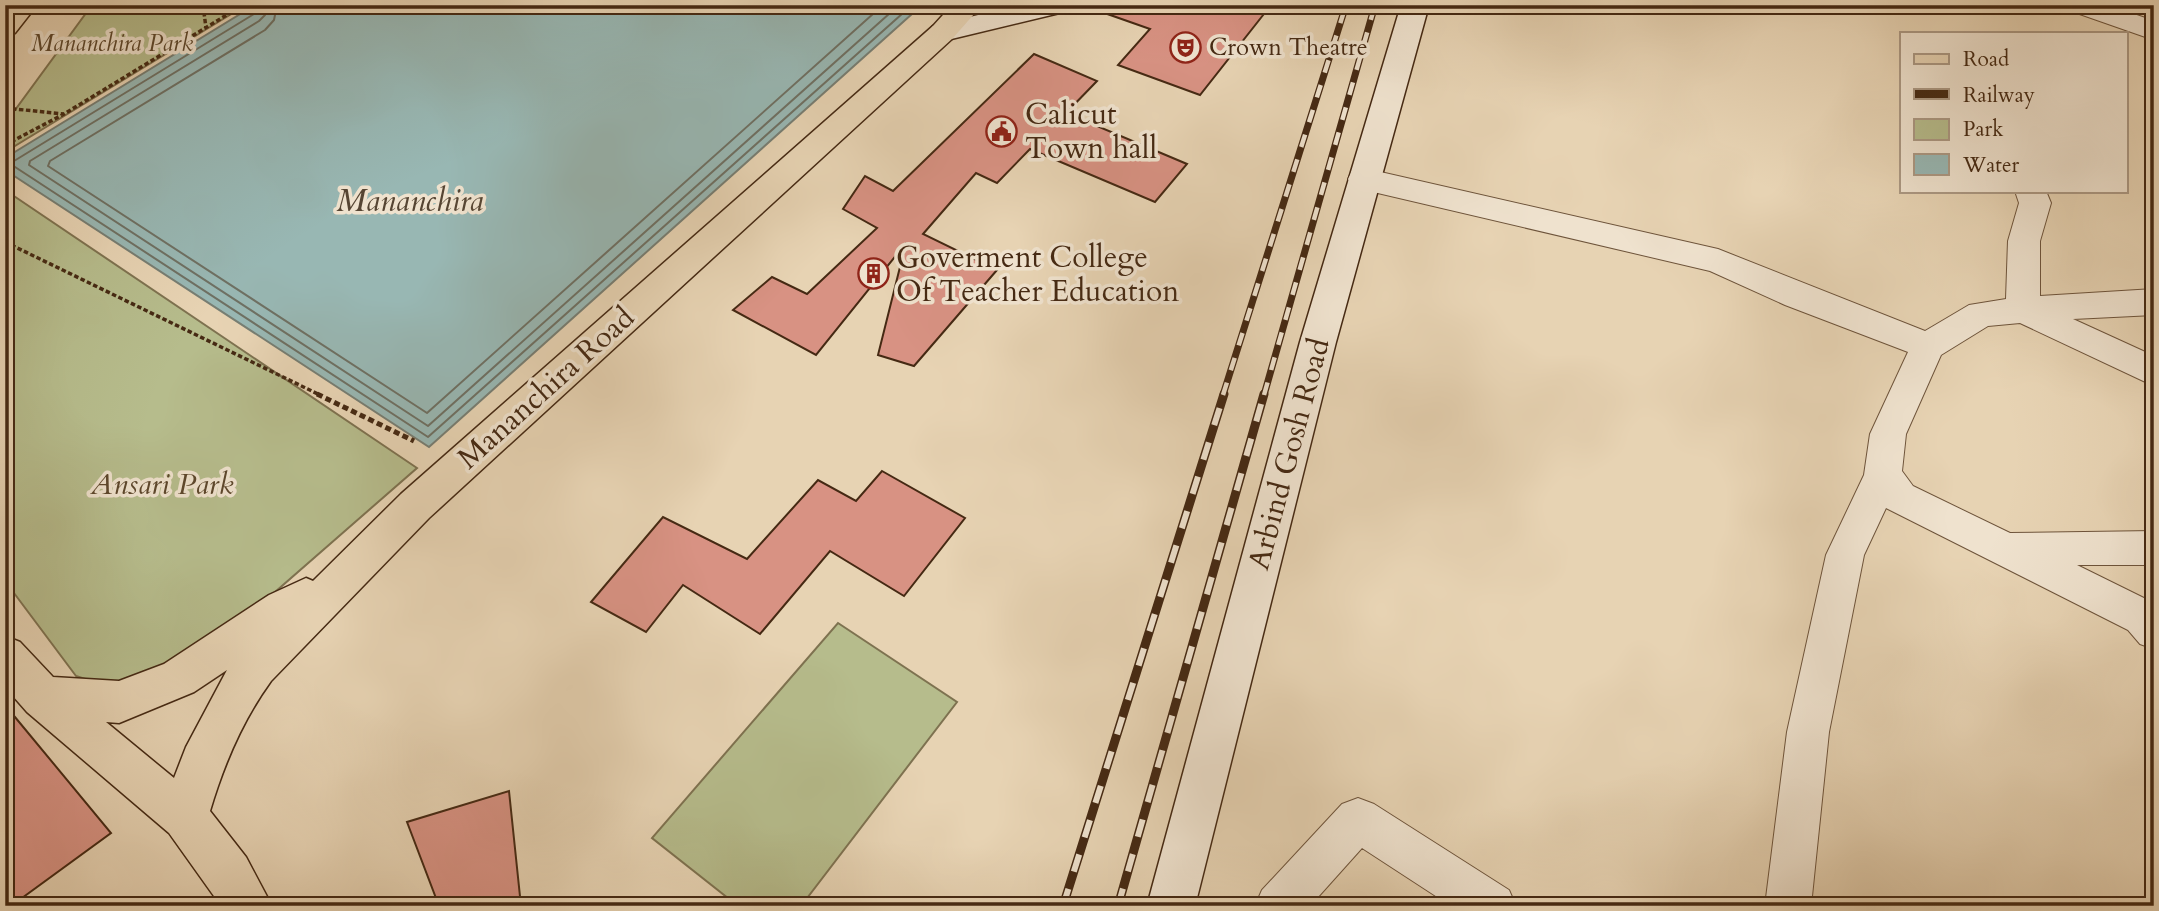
<svg xmlns="http://www.w3.org/2000/svg" width="2159" height="911" font-family="Cardo,serif">
<style>
.green{fill:#b6bc8c;stroke:#7e7250;stroke-width:2}
.water{fill:#98b7b3;stroke:#777e73;stroke-width:2}
.lines{fill:none;stroke-linecap:round;stroke-linejoin:round}
.shore{stroke:#6e7063;stroke-width:2}
.building{fill:#d89283;stroke:#452913;stroke-width:2}
.street-casing{stroke:#6e543b;stroke-width:2}
.secondary-casing{stroke:#452913;stroke-width:3}
.primary-casing{stroke:#452913;stroke-width:3}
.path-far1{stroke:#452913;stroke-width:3.5;stroke-dasharray:4.5 2.5;stroke-linecap:butt}
.path{stroke:#452913;stroke-width:5;stroke-dasharray:6 3.5;stroke-linecap:butt}
.street{fill:#efe2ce;fill-rule:evenodd}
.secondary{fill:#efe2ce;fill-rule:evenodd}
.primary{fill:#e7d3b3;fill-rule:evenodd}
.rail-far1-casing{stroke:#452913;stroke-width:7}
.rail-casing{stroke:#452913;stroke-width:9}
.rail-far1{stroke:#efe2ce;stroke-width:4.5;stroke-dasharray:13;stroke-linecap:butt}
.rail{stroke:#efe2ce;stroke-width:6;stroke-dasharray:18;stroke-linecap:butt}
.labels{text-anchor:middle;dominant-baseline:central;stroke-width:7;stroke-linejoin:round;paint-order:stroke}
.far-park-label{font-size:24px;font-style:italic;fill:#5c462b;stroke:#efe2ce}
.far-poi-label{font-size:24px;fill:#452913;stroke:#efe2ce;text-anchor:start}
.poi-label{font-size:30px;fill:#452913;stroke:#efe2ce;text-anchor:start}
.street-label{font-size:30px;fill:#452913;stroke:#efe2ce}
.park-label{font-size:30px;font-style:italic;fill:#5c462b;stroke:#efe2ce}
.water-label{font-size:32px;font-style:italic;fill:#564533;stroke:#efe2ce}
</style>
<rect width="100%" height="100%" fill="#e7d3b3"/>
<filter id="stains"><feTurbulence type="fractalNoise" baseFrequency=".00286" numOctaves="4"/><feColorMatrix values="0 0 0 0 .2 0 0 0 0 .09 0 0 0 0 .02 0 0 0 .5 -.17"/></filter>
<radialGradient id="worn" r=".72"><stop offset=".6" stop-color="#630" stop-opacity="0"/><stop offset="1" stop-color="#630" stop-opacity=".3"/></radialGradient>
<!-- green -->
<path class="green" d="M 92,5 L 246,5 L 5,152 L 5,118 L 15,110 Z
M 5,190 L 417,468 L 243,620 L 178,663 L 110,687 L 76,676 L 5,581 Z
M 838,623 L 957,702 L 801,906 L 738,906 L 652,838 Z"/>
<!-- water -->
<path class="water" d="M 255,5 L 922,5 L 429,447 L 5,170 L 5,158 Z"/>
<g class="lines">
<!-- shore -->
<path class="shore" d="M 258,5 L 254,14 L 14,161 L 12,165 L 428,437 L 912,5
M 267,5 L 265,15 L 259,21 L 30,161 L 29,165 L 428,426 L 899,5
M 277,5 L 274,20 L 265,30 L 50,161 L 48,166 L 427,413 L 883,5"/>
</g>
<!-- building -->
<path class="building" d="M 1097,5 L 1271,5 L 1200,95 L 1118,65 L 1150,29 L 1096,10 Z
M 1034,54 L 1097,81 L 1066,113 L 1187,164 L 1155,202 L 1030,149 L 997,183 L 976,173 L 923,234 L 997,270 L 914,366 L 878,355 L 906,243 L 816,355 L 733,310 L 772,277 L 807,294 L 877,228 L 843,209 L 865,176 L 893,191 Z
M 882,471 L 965,518 L 904,596 L 830,551 L 760,634 L 683,585 L 646,632 L 591,602 L 663,517 L 747,559 L 818,480 L 856,501 Z
M 5,705 L 111,833 L 11,906 L 5,906 Z
M 509,791 L 521,906 L 439,906 L 407,822 Z"/>
<g class="lines">
<defs>
<path id="street" d="M 2068,5 L 2108,5 L 2154,21 L 2154,40 L 2071,11 Z
M 1363,168 L 1718,249 L 1925,331 L 1969,305 L 2006,299 L 2008,241 L 2019,203 L 2015,191 L 2046,191 L 2051,203 L 2040,241 L 2040,296 L 2154,289 L 2154,315 L 2073,319 L 2154,356 L 2154,386 L 2020,323 L 1988,326 L 1941,355 L 1906,434 L 1902,471 L 1913,486 L 2010,533 L 2154,531 L 2154,565 L 2077,565 L 2154,603 L 2154,649 L 2140,644 L 2128,630 L 1886,508 L 1864,555 L 1829,732 L 1811,906 L 1765,906 L 1787,732 L 1826,555 L 1864,475 L 1870,434 L 1908,352 L 1785,305 L 1710,271 L 1352,187 L 1348,179 L 1352,171 Z
M 1358,798 L 1374,804 L 1509,890 L 1516,906 L 1451,906 L 1362,848 L 1310,906 L 1255,906 L 1262,890 L 1342,804 Z"/>
<path id="secondary" d="M 1019,5 L 1072,5 L 1068,11 L 943,41 L 933,38 L 928,32 L 933,26 Z
M 1401,5 L 1429,5 L 1336,342 L 1195,906 L 1147,906 L 1300,342 Z"/>
<path id="primary" d="M 8,5 L 37,5 L 15,33 L 5,36 L 5,8 Z
M 952,5 L 982,5 L 953,38 L 429,518 L 271,681 C 242,721 224,764 210,811 L 246,857 L 272,906 L 221,906 L 169,833 L 27,712 L 5,687 L 5,636 L 20,642 L 53,677 L 119,681 L 164,664 L 269,595 L 306,578 L 313,581 L 401,494 L 933,26 ZM 227,670 L 186,747 L 174,778 L 106,722 L 119,723 L 194,692 Z"/>
</defs>
<!-- street casing -->
<use href="#street" class="street-casing"/>
<!-- secondary casing -->
<use href="#secondary" class="secondary-casing"/>
<!-- primary casing -->
<use href="#primary" class="primary-casing"/>
<!-- path-far1 -->
<path class="path-far1" d="M 203,5 L 206,28
M 5,108 L 64,114
M 5,145 L 64,114 L 243,5
M 5,242 L 320,395"/>
<!-- path -->
<path class="path" d="M 317,394 L 414,441"/>
<!-- street -->
<use href="#street" class="street"/>
<!-- secondary -->
<use href="#secondary" class="secondary"/>
<!-- primary -->
<use href="#primary" class="primary"/>
<defs>
<path id="rail-far1" d="M 1223,395 L 1346,5
M 1264,395 L 1375,5"/>
<path id="rail" d="M 1063,906 L 1224,394
M 1118,906 L 1264,394"/>
</defs>
<!-- rail-far1 casing -->
<use href="#rail-far1" class="rail-far1-casing"/>
<!-- rail casing -->
<use href="#rail" class="rail-casing"/>
<!-- rail-far1 -->
<use href="#rail-far1" class="rail-far1"/>
<!-- rail -->
<use href="#rail" class="rail"/>
</g>
<!-- icons -->
<defs>
<symbol id="theatre-ring" viewBox="-11 -11 22 22"><circle r="9.5" fill="#efe2ce" stroke="#8f2418" stroke-width="1.5"/><path d="M-5-5.5Q0-4 5-5.5V0Q5 5 0 6Q-5 5-5 0ZM-3.3-2.5H-1v1.5H-3.3ZM1-2.5H3.3v1.5H1ZM-2.8 1Q0 5.5 2.8 1Z" fill="#8f2418"/></symbol>
<symbol id="civic-ring" viewBox="-11 -11 22 22"><circle r="9.5" fill="#efe2ce" stroke="#8f2418" stroke-width="1.5"/><path d="M-.6-6.5H3V-4.5H.6V-3L4-1V1h2V6H-6V1h2V-1L-.6-3ZM-1.2 2.5V6h2.4V2.5Z" fill="#8f2418"/></symbol>
<symbol id="building-ring" viewBox="-11 -11 22 22"><circle r="9.5" fill="#efe2ce" stroke="#8f2418" stroke-width="1.5"/><path d="M-4-6H4V6H1V3H-1V6H-4ZM-2.5-4.3h1.7v1.8h-1.7ZM.8-4.3h1.7v1.8H.8ZM-2.5-1h1.7V.8h-1.7ZM.8-1h1.7V.8H.8Z" fill="#8f2418"/></symbol>
</defs>
<g fill-rule="evenodd">
<use href="#theatre-ring" x="1168" y="30" width="35" height="35"/>
<use href="#civic-ring" x="984" y="114" width="35" height="35"/>
<use href="#building-ring" x="856" y="256" width="35" height="35"/>
</g>
<g class="labels">
<!-- far-park labels -->
<g class="far-park-label">
<text x="112" y="43">Mananchira Park</text>
</g>
<!-- far-poi labels -->
<g class="far-poi-label">
<text x="1209" y="47">Crown Theatre</text>
</g>
<!-- poi labels -->
<g class="poi-label">
<text x="1025" y="114">Calicut<tspan x="1025" dy="34">Town hall</tspan></text>
<text x="896" y="257">Goverment College<tspan x="896" dy="34">Of Teacher Education</tspan></text>
</g>
<!-- street labels -->
<g class="street-label">
<text transform="translate(546 388) rotate(-42)">Mananchira Road</text>
<text transform="translate(1289 454) rotate(-75)">Arbind Gosh Road</text>
</g>
<!-- park labels -->
<g class="park-label">
<text x="162" y="484">Ansari Park</text>
</g>
<!-- water labels -->
<g class="water-label">
<text x="410" y="201">Mananchira</text>
</g>
</g>
<!-- margin -->
<rect width="2159" height="911" fill="none" stroke="#e7d3b3" stroke-width="28"/>
<rect x="7" y="7" width="2145" height="897" fill="none" stroke="#452913" stroke-width="3.5"/>
<rect x="14" y="14" width="2131" height="883" fill="none" stroke="#452913" stroke-width="2"/>
<!-- legend -->
<rect x="1900" y="32" width="228" height="161" fill="#efe2ce" stroke="#ab9883" stroke-width="2"/>
<rect x="1914" y="54" width="35" height="10" fill="#e7d3b3" stroke="#ab9883" stroke-width="2"/>
<text x="1963" y="66" font-size="21" fill="#452913">Road</text>
<rect x="1914" y="89" width="35" height="10" fill="#452913" stroke="#ab9883" stroke-width="2"/>
<text x="1963" y="102" font-size="21" fill="#452913">Railway</text>
<rect x="1914" y="119" width="35" height="21" fill="#b6bc8c" stroke="#ab9883" stroke-width="2"/>
<text x="1963" y="136" font-size="21" fill="#452913">Park</text>
<rect x="1914" y="154" width="35" height="21" fill="#98b7b3" stroke="#ab9883" stroke-width="2"/>
<text x="1963" y="172" font-size="21" fill="#452913">Water</text>
<rect width="100%" height="100%" filter="url(#stains)"/>
<rect width="100%" height="100%" fill="url(#worn)"/>
</svg>
